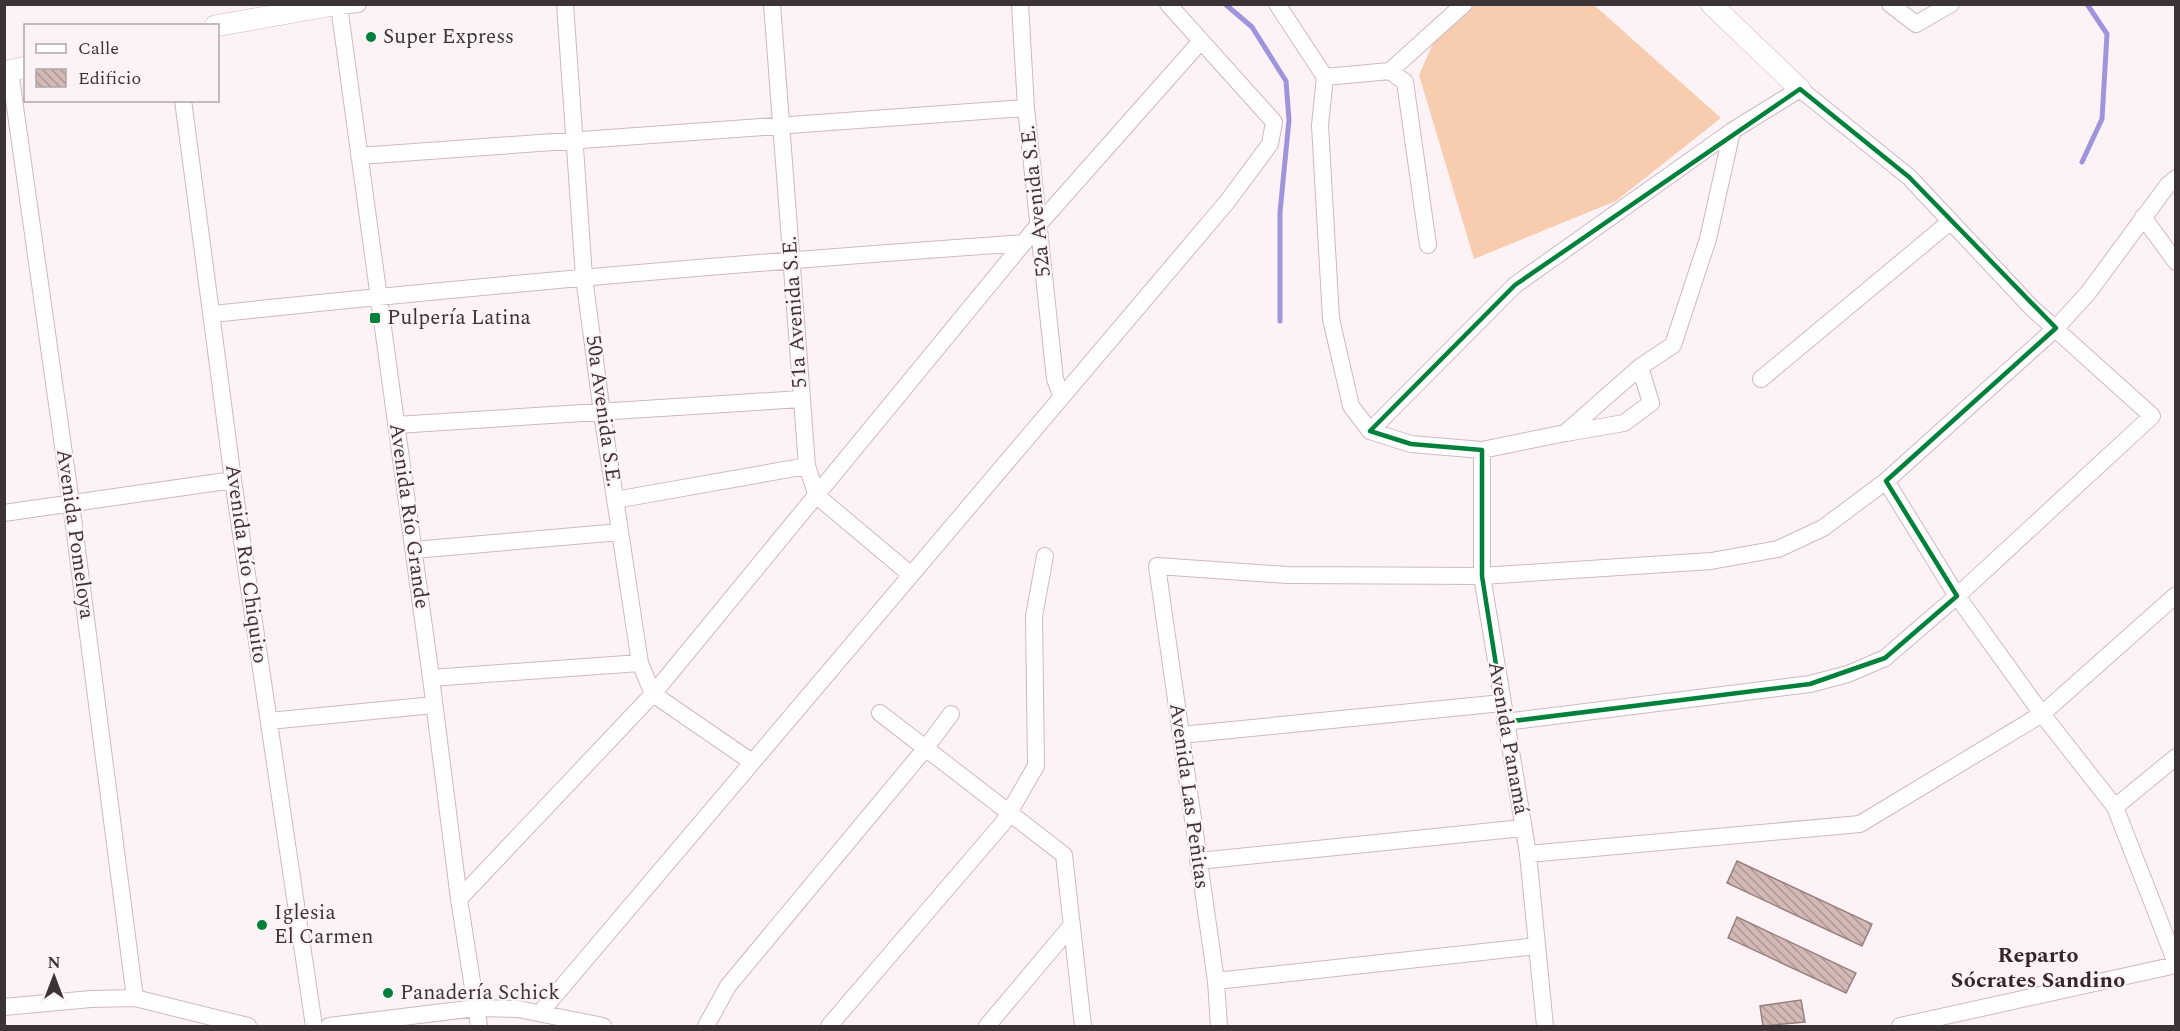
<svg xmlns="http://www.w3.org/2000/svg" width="2180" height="1031" font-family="Spectral,serif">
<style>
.garden{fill:#f8cdaf}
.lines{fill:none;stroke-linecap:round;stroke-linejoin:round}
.stream{stroke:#a095dd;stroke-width:5}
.building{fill:url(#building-back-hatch);stroke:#98807e;stroke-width:1.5}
.minor-casing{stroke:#cfb8c0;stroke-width:18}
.tertiary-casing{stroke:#cfb8c0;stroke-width:22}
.minor{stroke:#fff;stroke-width:16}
.tertiary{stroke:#fff;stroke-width:21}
.marked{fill:none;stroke:#00813b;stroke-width:4.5;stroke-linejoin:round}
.poi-dot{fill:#00813b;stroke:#fdf3f7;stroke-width:2}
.labels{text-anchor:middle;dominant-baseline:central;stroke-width:4.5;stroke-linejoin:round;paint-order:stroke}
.poi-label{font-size:21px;fill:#3c3337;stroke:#fdf3f7;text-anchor:start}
.street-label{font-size:21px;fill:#3c3337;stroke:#fdf3f7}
.neighbourhood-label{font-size:22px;font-weight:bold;fill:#37252c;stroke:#fdf3f7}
</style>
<defs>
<pattern id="building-back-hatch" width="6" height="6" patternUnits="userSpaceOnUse" patternTransform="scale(1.5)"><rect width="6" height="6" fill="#d2b9b6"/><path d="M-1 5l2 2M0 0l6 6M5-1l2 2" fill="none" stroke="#ac9795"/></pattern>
</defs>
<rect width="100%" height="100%" fill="#fdf3f7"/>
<!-- garden -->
<path class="garden" d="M 1468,5 L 1594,5 L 1721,118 L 1616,201 L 1474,259 L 1419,75 L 1438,32 Z"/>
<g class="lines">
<!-- stream -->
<path class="stream" d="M 1225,4 L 1252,27 L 1286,81 L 1289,120 L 1280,212 L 1280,321
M 2082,162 L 2102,119 L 2107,34 L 2087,4"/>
</g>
<!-- building -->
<path class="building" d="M 1737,861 L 1872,924 L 1862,946 L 1727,883 Z
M 1737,917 L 1856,973 L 1846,993 L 1728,938 Z
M 1801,1000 L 1805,1022 L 1763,1026 L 1760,1006 Z"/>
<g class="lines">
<defs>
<path id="minor" d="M 358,4 L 339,6 L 431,678 L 459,899 L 479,1026
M 565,4 L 584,277 L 602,413 L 640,663 L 653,694 L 752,762
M 772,4 L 807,466 L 817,496 L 910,574
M 1020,4 L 1026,108 L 1055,379 L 1061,395
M 1277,4 L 1325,77 L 1320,125 L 1331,319 L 1351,406 L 1370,431 L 1411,444 L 1482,450 L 1565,433 L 1640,367 L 1673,345 L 1708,239 L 1732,131
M 1890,4 L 1916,24 L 1951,4
M 10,71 L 71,503 L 135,998
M 1390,71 L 1405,82 L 1428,245
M 1325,77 L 1390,71 L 1464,4
M 183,100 L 233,480 L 314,1026
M 359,156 L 1026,108
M 2143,217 L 2176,262
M 213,314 C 483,285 753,262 1024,243
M 1761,379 L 1951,221
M 396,425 L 801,399
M 1370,431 L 1515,285 L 1732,131 L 1800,89 L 1909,177 L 2032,308 L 2152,416 L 1957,596 L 1885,658 L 1848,674 L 1810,684 L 1505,722
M 1566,433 L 1624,423 L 1651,403 L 1640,367
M 1482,450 L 1482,576 L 1528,854 L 1545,1026
M 1886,481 L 1957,596 L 2042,714 L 2115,807 L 2176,963
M 615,500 L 807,466
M 4,513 L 233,480
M 414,550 L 620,532
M 431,678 L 640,663
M 880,713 L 1064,855 L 1083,1026
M 269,721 L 434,705
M 1181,735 L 1502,703
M 2115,807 L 2176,757
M 1528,854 L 1860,824 L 2042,714 L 2176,595
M 1198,861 L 1523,828
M 459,899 L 653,694 L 1039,224 L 1201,41
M 1216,981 L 1537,946
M 4,1007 L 91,999 L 135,998 L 248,1026
M 540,1013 L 1227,202 L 1270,144 L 1274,122 L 1168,4
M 329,1026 L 476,1008 L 518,1009 L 603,1026
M 706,1026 L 728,986 L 925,749 L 951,714
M 829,1026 L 1003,823 L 1036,766 L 1034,616 L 1045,556
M 987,1026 L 1072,925
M 1219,1026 L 1216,981 L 1157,566 L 1287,575 L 1482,576 L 1711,561 L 1778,549 L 1823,528 L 1886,481 L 2056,328 L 2088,293 L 2167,186 L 2176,178
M 1900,1026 L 2176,965"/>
<path id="tertiary" d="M 1711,4 L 1800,89
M 215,26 L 339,4
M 4,72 L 26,67"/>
</defs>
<!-- minor casing -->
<use href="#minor" class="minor-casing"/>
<!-- tertiary casing -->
<use href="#tertiary" class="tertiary-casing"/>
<!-- minor -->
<use href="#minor" class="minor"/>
<!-- tertiary -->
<use href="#tertiary" class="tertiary"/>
</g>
<!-- marked area -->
<path class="marked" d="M 1800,89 L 1909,177 L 2056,328 L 1886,481 L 1957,596 L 1885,658 L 1810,684 L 1505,722 L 1482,576 L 1482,450 L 1411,444 L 1370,431 L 1515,285 Z"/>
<!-- markers -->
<g class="poi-dot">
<circle cx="371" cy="37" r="6"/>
<rect x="369" y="312" width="12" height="12" rx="3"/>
<circle cx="262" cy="925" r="6"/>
<circle cx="388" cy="993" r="6"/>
</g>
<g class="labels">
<!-- poi labels -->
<g class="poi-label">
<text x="383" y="37">Super Express</text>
<text x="387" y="318">Pulpería Latina</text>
<text x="274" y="913">Iglesia<tspan x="274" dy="24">El Carmen</tspan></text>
<text x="400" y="993">Panadería Schick</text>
</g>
<!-- street labels -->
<g class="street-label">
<text transform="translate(1036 201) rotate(-96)">52a Avenida S.E.</text>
<text transform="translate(795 312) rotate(-94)">51a Avenida S.E.</text>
<text transform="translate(603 411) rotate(82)">50a Avenida S.E.</text>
<text transform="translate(409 516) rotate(82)">Avenida Río Grande</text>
<text transform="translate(75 534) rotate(82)">Avenida Pomeloya</text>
<text transform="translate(246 564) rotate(82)">Avenida Río Chiquito</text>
<text transform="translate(1508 738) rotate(80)">Avenida Panamá</text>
<text transform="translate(1189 796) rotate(82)">Avenida Las Peñitas</text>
</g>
<!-- neighbourhood labels -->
<g class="neighbourhood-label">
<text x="2038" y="955">Reparto<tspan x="2038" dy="25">Sócrates Sandino</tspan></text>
</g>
</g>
<!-- border -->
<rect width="2180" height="1031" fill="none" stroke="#3c3337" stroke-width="12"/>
<!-- legend -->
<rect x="24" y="24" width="195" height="78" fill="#fdf3f7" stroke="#b0a6aa" stroke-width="1.5"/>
<rect x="36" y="44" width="30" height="9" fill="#ffffff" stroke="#b0a6aa" stroke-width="1.5"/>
<text x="78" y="54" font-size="18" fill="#3c3337">Calle</text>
<rect x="36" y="69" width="30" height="18" fill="url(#building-back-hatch)" stroke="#b0a6aa" stroke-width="1.5"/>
<text x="78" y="84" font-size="18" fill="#3c3337">Edificio</text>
<!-- north arrow -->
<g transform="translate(54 977)" stroke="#fdf3f7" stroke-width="4.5" paint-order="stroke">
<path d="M0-4.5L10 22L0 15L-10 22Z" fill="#3c3337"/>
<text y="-9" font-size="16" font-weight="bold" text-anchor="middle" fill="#3c3337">N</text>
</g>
</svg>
